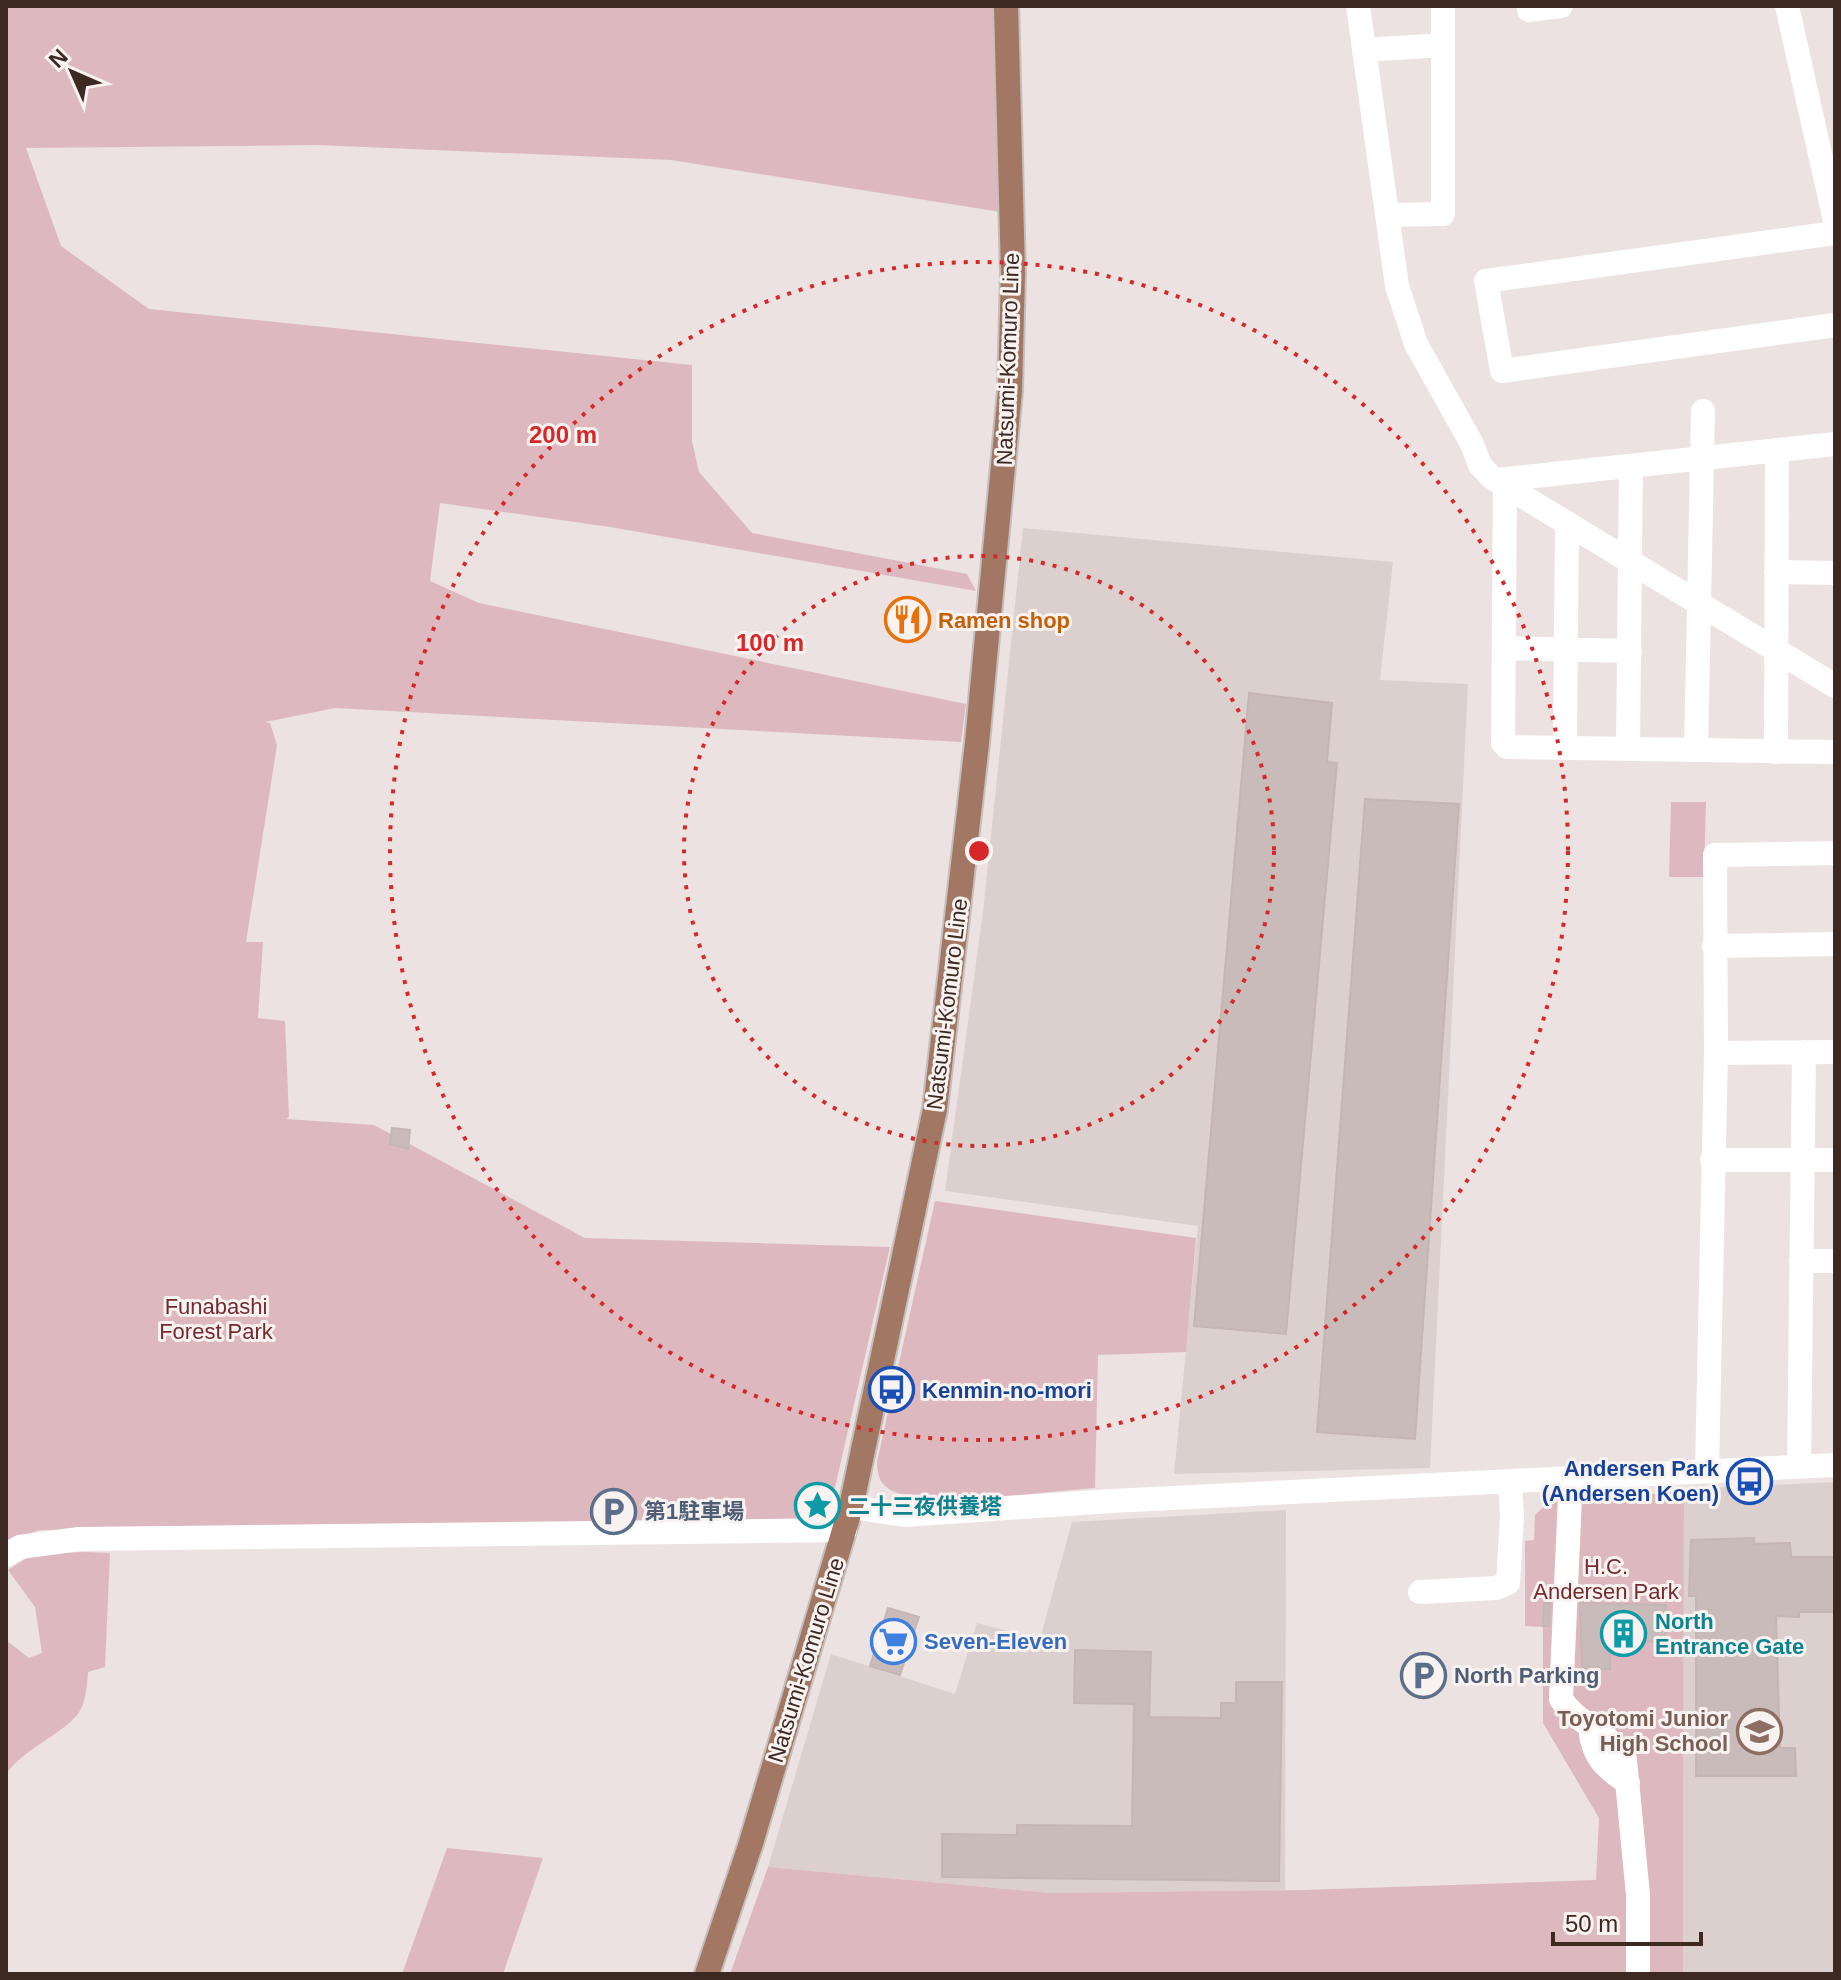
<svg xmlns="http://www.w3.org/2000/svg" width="1841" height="1980" font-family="Arial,'Noto Sans JP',sans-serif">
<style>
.built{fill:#dcd0cf}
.green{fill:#ddb9bf}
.building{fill:#c9bbba;stroke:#c5b6b3;stroke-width:2}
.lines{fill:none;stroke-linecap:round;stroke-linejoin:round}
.major-casing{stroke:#c5bfbc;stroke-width:28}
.minor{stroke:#fff;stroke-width:24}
.major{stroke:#a27764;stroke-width:24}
.ring{fill:none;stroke:#d62828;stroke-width:4;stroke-dasharray:4 8}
.labels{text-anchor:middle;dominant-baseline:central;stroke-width:6;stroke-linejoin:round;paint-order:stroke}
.street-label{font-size:22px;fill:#3d2921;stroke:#f8f2f1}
.food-label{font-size:22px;font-weight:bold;fill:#c56008;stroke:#f8f2f1;text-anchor:start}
.park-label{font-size:22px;fill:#742a2e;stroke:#f8f2f1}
.transit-label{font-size:22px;font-weight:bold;fill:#164399;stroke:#f8f2f1;text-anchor:start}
.culture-label{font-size:22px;font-weight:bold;fill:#0d838f;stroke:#f8f2f1;text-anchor:start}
.service-label{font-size:22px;font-weight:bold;fill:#4e5e75;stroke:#f8f2f1;text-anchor:start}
.shop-label{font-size:22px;font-weight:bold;fill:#366cbe;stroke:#f8f2f1;text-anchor:start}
.education-label{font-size:22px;font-weight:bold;fill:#785e54;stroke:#f8f2f1;text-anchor:end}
.centre{fill:#d62828;stroke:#f8f2f1;stroke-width:4}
.ring-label{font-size:24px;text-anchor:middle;font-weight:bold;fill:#d62828;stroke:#f8f2f1;stroke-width:6;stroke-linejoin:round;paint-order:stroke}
</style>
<rect width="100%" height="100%" fill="#ece2e1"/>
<!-- built -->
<path class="built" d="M 1023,528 L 1393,562 L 1380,680 L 1468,684 L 1430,1468 L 1174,1474 L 1198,1226 L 945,1191 L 983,912 Z
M 1835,1482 L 1835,1974 L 1683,1974 L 1684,1489 Z
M 1286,1510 L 1285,1890 L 1052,1893 L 768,1867 L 831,1654 L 955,1694 L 977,1623 L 1040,1639 L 1072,1522 Z"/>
<!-- green -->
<path class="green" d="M 6,6 L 995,8 L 1001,212 L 671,160 L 317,145 L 26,148 L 61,246 L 149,309 L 692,365 L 692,441 L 699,472 L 752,533 L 967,574 L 976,591 L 610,527 L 440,503 L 430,581 L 479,603 L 966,704 L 961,742 L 335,708 L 265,722 L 270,723 L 277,745 L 246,942 L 263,942 L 258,1018 L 285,1021 L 289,1117 L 286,1119 L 374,1125 L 585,1238 L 890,1247 L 828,1518 L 821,1522 L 40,1530 L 6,1541 Z
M 1671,802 L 1706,802 L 1704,877 L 1669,877 Z
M 935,1201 L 1196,1238 L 1186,1352 L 1098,1355 L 1095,1488 C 1053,1491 919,1509 889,1489 C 879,1483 877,1472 877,1462 Z
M 1684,1489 L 1683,1974 L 730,1974 L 768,1867 L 1052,1893 L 1303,1890 L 1596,1880 L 1599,1818 L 1543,1723 L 1543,1627 L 1525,1626 L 1525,1541 L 1534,1540 L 1535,1515 L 1549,1502 L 1610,1501 Z
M 84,1552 L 110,1553 L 105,1667 L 88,1672 C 87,1685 86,1703 78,1714 C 60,1736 26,1747 6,1774 L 6,1640 L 29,1658 L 42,1653 L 35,1607 L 8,1570 L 33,1554 Z
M 447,1848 L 543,1858 L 503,1974 L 402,1974 Z"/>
<!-- building -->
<path class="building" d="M 901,603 L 920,606 L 914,638 L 895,635 Z
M 1249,693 L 1332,703 L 1327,762 L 1337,763 L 1286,1334 L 1194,1326 Z
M 1365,799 L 1459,804 L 1415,1439 L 1317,1432 Z
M 392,1128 L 410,1130 L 408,1149 L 390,1144 Z
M 1754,1538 L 1754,1544 L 1790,1543 L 1791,1557 L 1835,1557 L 1835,1612 L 1799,1612 L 1799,1617 L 1776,1616 L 1780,1748 L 1795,1748 L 1796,1776 L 1696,1776 L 1696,1596 L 1689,1596 L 1691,1540 Z
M 1544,1603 L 1550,1603 L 1549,1626 L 1543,1626 Z
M 1580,1603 L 1666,1605 L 1665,1642 L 1610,1641 L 1610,1669 L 1582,1669 Z
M 888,1608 L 919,1617 L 900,1675 L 870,1666 Z
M 1075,1650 L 1151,1652 L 1149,1717 L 1221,1718 L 1221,1703 L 1236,1703 L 1236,1682 L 1282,1682 L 1279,1881 L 942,1877 L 942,1834 L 1017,1835 L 1017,1825 L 1132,1826 L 1134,1704 L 1074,1703 Z"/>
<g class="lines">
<defs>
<path id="major" d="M 707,1974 L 751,1843 L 851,1507 L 935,1109 L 977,743 L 1010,391 L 1013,273 L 1006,6"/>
</defs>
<!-- major casing -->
<use href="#major" class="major-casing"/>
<!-- minor -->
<path class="minor" d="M 1358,6 L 1397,286 L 1416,344 L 1472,444 L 1480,465 L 1491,477 L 1835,686
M 1529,6 L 1529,10 L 1561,6
M 1787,6 L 1835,221
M 1364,50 L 1443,45
M 1387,215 L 1443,214 L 1443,6
M 1835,233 L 1486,281 L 1502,371 L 1835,325
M 1497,480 L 1835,444
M 1505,485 L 1503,743 L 1507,747 L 1835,752
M 1776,572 L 1835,573
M 1504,648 L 1630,651
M 1565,748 L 1567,523
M 1628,749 L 1631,466
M 1696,750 L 1703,411
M 1776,752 L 1777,450
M 1835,853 L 1715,855 L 1716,1053 L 1835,1052
M 1714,946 L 1835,944
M 1712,1160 L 1835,1160
M 1801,1261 L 1835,1261
M 1799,1466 L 1804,1052
M 1707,1470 L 1716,1053
M 1570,1497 L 1561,1699 C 1577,1725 1612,1733 1625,1760 L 1638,1895 L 1638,1974
M 851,1507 L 905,1515 L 1111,1501 L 1835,1465
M 6,1555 L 20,1547 L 79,1539 L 845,1530
M 1420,1592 L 1496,1588 L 1508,1583 L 1512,1516 L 1510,1483
M 1590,1728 C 1593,1757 1604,1767 1628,1783"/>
<!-- major -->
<use href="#major" class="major"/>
</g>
<!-- distance rings -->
<g class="ring">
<circle cx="979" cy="851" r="295"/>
<circle cx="979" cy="851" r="589"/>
</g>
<!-- icons -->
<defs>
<symbol id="restaurant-ring" viewBox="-11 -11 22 22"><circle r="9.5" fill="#f8f2f1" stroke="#e8710a" stroke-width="1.5"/><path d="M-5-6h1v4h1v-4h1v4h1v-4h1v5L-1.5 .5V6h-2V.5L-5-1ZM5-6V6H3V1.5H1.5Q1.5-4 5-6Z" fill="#e8710a"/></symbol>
<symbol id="bus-ring" viewBox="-11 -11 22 22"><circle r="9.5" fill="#f8f2f1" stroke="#1a4fb4" stroke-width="1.5"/><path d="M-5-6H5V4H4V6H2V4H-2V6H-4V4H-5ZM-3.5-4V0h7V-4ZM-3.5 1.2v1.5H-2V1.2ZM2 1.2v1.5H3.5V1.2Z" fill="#1a4fb4"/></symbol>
<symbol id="sight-ring" viewBox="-11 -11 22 22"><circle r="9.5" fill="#f8f2f1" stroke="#0f9aa8" stroke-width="1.5"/><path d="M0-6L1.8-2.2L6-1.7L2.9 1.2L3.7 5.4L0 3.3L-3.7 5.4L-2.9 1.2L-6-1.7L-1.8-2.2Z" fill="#0f9aa8"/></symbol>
<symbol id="parking-ring" viewBox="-11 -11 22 22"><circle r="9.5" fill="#f8f2f1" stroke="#5c6f8a" stroke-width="1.5"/><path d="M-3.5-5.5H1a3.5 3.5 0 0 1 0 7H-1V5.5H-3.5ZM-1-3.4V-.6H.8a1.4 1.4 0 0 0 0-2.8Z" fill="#5c6f8a"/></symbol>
<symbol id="building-ring" viewBox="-11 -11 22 22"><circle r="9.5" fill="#f8f2f1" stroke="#0f9aa8" stroke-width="1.5"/><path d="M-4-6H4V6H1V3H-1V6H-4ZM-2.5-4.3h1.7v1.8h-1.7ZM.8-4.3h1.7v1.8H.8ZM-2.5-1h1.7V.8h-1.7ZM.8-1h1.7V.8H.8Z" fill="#0f9aa8"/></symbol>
<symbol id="supermarket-ring" viewBox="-11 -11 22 22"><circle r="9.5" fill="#f8f2f1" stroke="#3f7fe0" stroke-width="1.5"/><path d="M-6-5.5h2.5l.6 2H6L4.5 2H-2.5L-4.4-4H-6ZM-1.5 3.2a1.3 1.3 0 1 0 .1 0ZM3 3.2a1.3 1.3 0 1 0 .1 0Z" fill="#3f7fe0"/></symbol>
<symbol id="school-ring" viewBox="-11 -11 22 22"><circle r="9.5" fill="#f8f2f1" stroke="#8d6e63" stroke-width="1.5"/><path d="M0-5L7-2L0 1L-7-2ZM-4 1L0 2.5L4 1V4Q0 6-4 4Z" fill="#8d6e63"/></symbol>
</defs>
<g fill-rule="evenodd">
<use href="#restaurant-ring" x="882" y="594" width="51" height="51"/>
<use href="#bus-ring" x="866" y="1364" width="51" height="51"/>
<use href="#bus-ring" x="1724" y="1456" width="51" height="51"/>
<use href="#sight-ring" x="792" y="1480" width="51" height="51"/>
<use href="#parking-ring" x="588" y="1486" width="51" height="51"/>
<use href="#building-ring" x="1598" y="1608" width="51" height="51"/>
<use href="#supermarket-ring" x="868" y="1616" width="51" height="51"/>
<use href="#parking-ring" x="1398" y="1650" width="51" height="51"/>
<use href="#school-ring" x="1734" y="1706" width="51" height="51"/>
</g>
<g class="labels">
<!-- street labels -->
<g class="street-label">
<text transform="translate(1008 359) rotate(-88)">Natsumi-Komuro Line</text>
<text transform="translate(947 1004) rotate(-83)">Natsumi-Komuro Line</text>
<text transform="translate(806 1660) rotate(-73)">Natsumi-Komuro Line</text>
</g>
<!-- food labels -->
<g class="food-label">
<text x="938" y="620">Ramen shop</text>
</g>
<!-- park labels -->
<g class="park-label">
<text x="216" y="1306">Funabashi<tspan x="216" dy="25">Forest Park</tspan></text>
<text x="1606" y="1566">H.C.<tspan x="1606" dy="25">Andersen Park</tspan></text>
</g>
<!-- transit labels -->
<g class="transit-label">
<text x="922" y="1390">Kenmin-no-mori</text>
<text x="1719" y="1468" text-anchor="end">Andersen Park<tspan x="1719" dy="25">(Andersen Koen)</tspan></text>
</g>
<!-- culture labels -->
<g class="culture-label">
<text x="848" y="1506">二十三夜供養塔</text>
<text x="1655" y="1621">North<tspan x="1655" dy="25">Entrance Gate</tspan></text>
</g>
<!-- service labels -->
<g class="service-label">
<text x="644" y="1511">第1駐車場</text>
<text x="1454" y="1675">North Parking</text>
</g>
<!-- shop labels -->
<g class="shop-label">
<text x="924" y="1641">Seven-Eleven</text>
</g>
<!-- education labels -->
<g class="education-label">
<text x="1728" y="1718">Toyotomi Junior<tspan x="1728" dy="25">High School</tspan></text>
</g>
</g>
<circle cx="979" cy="851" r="12" class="centre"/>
<g class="ring-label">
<text x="563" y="443">200 m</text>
<text x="770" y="651">100 m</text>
</g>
<!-- border -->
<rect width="1841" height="1980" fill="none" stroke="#3d2921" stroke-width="16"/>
<!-- north arrow -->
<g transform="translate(72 72) rotate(315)" stroke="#f8f2f1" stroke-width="6" paint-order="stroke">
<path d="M0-6L14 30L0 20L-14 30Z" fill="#3d2921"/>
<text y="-12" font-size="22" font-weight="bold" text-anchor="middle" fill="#3d2921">N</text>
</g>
<!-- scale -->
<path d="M1553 1932v12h148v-12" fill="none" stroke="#3d2921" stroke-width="4"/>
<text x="1565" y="1932" font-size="24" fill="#3d2921" stroke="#f8f2f1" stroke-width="6" paint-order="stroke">50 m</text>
</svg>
